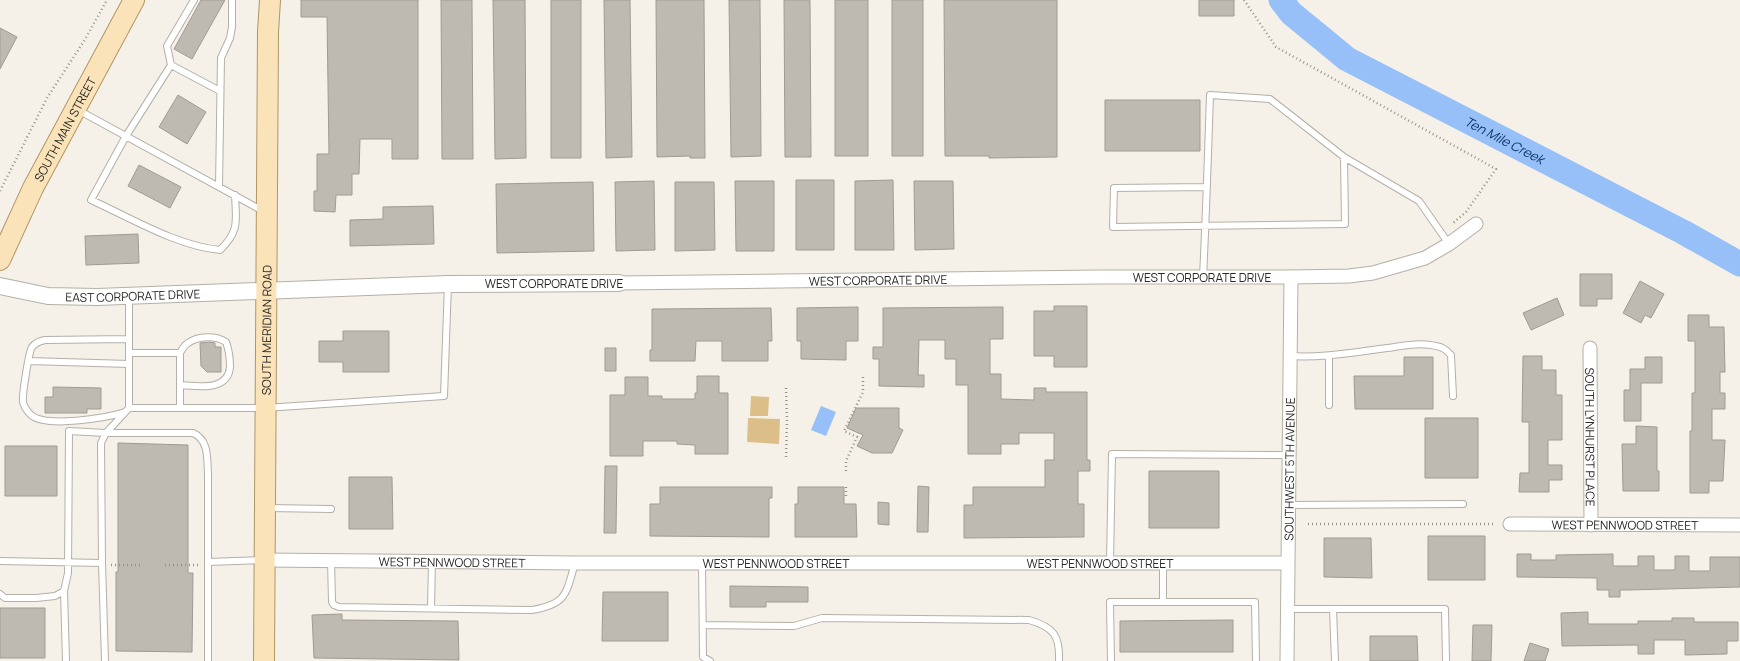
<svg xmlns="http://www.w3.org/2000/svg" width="1740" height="661" font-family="Manrope,sans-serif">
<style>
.green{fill:#dcbf88}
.water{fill:#97c0f8}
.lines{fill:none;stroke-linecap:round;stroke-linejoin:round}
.river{stroke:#97c0f8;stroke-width:25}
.building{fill:#bfbab1;stroke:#9f9b92}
.service-casing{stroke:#b5b0a7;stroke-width:8}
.minor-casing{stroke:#b5b0a7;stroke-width:15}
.tertiary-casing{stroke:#b5b0a7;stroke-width:18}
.primary-casing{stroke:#af9667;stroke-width:22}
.path{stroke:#96938c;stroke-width:2.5;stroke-dasharray:1 3;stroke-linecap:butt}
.service{stroke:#fff;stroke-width:6}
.minor{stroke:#fff;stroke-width:13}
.tertiary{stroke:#fff;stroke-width:16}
.primary{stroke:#fae3b9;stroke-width:20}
.labels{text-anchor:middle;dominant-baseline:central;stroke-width:3;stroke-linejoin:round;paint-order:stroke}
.street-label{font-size:12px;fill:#2a2825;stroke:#fff}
.water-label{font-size:13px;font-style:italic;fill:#0f3668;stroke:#fff}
</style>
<rect width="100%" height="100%" fill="#f6f1e8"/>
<!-- green -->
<path class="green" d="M 751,396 L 769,397 L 768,416 L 750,416 Z
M 748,418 L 780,419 L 779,444 L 747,442 Z"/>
<!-- water -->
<path class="water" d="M 821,406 L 836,412 L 826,436 L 811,430 Z"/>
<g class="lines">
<!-- river -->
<path class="river" id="s1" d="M 1281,0 L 1291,13 L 1347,59 L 1683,232 L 1740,264"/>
</g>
<!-- building -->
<path class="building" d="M 201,0 L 225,0 L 192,59 L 174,49 Z
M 301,0 L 418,0 L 418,159 L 392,159 L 392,139 L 360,139 L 359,174 L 352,174 L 352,195 L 336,195 L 335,212 L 314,211 L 314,191 L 317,191 L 317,154 L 329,154 L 327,17 L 301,17 Z
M 441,0 L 472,0 L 473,159 L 442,159 Z
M 493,0 L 525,0 L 526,158 L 495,159 Z
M 551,0 L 581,0 L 581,158 L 551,158 Z
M 604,0 L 630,0 L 632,157 L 606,158 Z
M 656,0 L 704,0 L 705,158 L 690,158 L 690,156 L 657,157 Z
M 729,0 L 760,0 L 761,156 L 731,157 Z
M 784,0 L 810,0 L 811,157 L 785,157 Z
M 835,0 L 868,0 L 868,156 L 835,156 Z
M 892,0 L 923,0 L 923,156 L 892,156 Z
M 944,0 L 1057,0 L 1057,157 L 989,158 L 989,156 L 945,156 Z
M 1199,0 L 1234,0 L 1234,16 L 1199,16 Z
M 0,28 L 17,37 L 0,69 Z
M 178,95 L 206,112 L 187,144 L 159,127 Z
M 1105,100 L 1200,100 L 1200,151 L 1105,151 Z
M 139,165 L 181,187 L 170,208 L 128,186 Z
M 796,180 L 834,180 L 834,250 L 796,250 Z
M 893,180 L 894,250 L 855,250 L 855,181 Z
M 654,181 L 655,250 L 616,251 L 615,182 Z
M 735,181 L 774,181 L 774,251 L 736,251 Z
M 914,181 L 953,181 L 954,249 L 915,250 Z
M 593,182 L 594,251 L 497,253 L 496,184 Z
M 675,182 L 714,182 L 715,250 L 675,251 Z
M 433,206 L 434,244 L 350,246 L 350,220 L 383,219 L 383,207 Z
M 138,234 L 139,263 L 86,265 L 85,236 Z
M 1580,274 L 1612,274 L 1612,299 L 1597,299 L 1597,306 L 1580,306 Z
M 1640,281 L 1664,294 L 1651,318 L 1645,315 L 1641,323 L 1623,313 Z
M 1557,298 L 1564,315 L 1531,330 L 1523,313 Z
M 1054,306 L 1087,306 L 1087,367 L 1054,367 L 1054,356 L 1034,356 L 1034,311 L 1054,311 Z
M 858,307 L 858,341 L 846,341 L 846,360 L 801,359 L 801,341 L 797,341 L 797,308 Z
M 1003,307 L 1003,339 L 990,339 L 990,374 L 1001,374 L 1001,399 L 1034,400 L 1034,388 L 1046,388 L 1046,392 L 1087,392 L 1087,460 L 1090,460 L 1090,471 L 1078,471 L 1078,504 L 1084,504 L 1084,537 L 964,538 L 964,505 L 973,505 L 973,487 L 1045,487 L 1045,460 L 1054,460 L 1054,433 L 1019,433 L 1019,444 L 1001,444 L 1001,454 L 968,454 L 968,385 L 956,385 L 956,359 L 945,359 L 945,340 L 919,340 L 918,375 L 924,375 L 924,387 L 879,386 L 879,359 L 873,359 L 873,347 L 883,347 L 883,308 Z
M 771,308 L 772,341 L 768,341 L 768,361 L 722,361 L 722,341 L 696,341 L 695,361 L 650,361 L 650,350 L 652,350 L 652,309 Z
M 1688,315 L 1709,315 L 1709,327 L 1724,327 L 1725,372 L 1720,372 L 1720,393 L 1725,393 L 1725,409 L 1712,409 L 1712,440 L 1725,440 L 1723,481 L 1709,481 L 1709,493 L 1690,493 L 1690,431 L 1692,431 L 1692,393 L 1695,393 L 1695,341 L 1688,341 Z
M 343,331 L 389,331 L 389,372 L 343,372 L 343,362 L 319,362 L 319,341 L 343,341 Z
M 210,342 L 215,343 L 215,347 L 221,347 L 221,372 L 207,372 L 201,366 L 200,343 Z
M 605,348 L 616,348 L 616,371 L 605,371 Z
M 1523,356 L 1542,356 L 1542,370 L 1556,370 L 1556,395 L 1562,395 L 1562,440 L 1548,440 L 1548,465 L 1562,465 L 1562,480 L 1549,480 L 1549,492 L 1519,492 L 1520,473 L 1529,473 L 1529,422 L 1522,422 Z
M 1404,357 L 1433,357 L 1433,409 L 1355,409 L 1354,376 L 1404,376 Z
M 1645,357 L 1662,357 L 1662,383 L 1641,383 L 1641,421 L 1624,421 L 1624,390 L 1630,390 L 1630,369 L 1645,369 Z
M 697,376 L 719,376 L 719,393 L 728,393 L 728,454 L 695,454 L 695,445 L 677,444 L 677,441 L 643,441 L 643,456 L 610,456 L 610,395 L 625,395 L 625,377 L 648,377 L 648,396 L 662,396 L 662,399 L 695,399 L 695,393 L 697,393 Z
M 53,387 L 101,388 L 101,409 L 87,409 L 87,413 L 45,413 L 45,397 L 53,397 Z
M 856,408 L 899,408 L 899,428 L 903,430 L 892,453 L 872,453 L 857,446 L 863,435 L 847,428 Z
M 1425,418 L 1478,418 L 1478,478 L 1425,478 Z
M 1636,426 L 1657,427 L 1657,471 L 1659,471 L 1659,491 L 1623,491 L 1622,444 L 1636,444 Z
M 118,443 L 188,445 L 188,573 L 193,573 L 192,652 L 116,651 L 116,572 L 118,572 Z
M 5,446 L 57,446 L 57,496 L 5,496 Z
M 605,466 L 617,466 L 616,533 L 604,533 Z
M 1149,471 L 1219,471 L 1219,528 L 1149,528 Z
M 349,477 L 392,477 L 393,529 L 349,529 Z
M 918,486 L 929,487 L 928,532 L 917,532 Z
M 660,487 L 772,487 L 772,498 L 769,498 L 769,537 L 650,536 L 650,504 L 660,504 Z
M 798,487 L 844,487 L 844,504 L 856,504 L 857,537 L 795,537 L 795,504 L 798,504 Z
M 878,502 L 889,503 L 889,525 L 878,524 Z
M 1428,536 L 1485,536 L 1485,580 L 1428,580 Z
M 1324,538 L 1371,538 L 1372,578 L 1324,577 Z
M 1517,554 L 1531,554 L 1531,560 L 1556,560 L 1556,555 L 1613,554 L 1613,566 L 1638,566 L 1638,556 L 1654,556 L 1654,570 L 1675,570 L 1675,556 L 1689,556 L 1689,571 L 1710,571 L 1710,557 L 1740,557 L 1740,587 L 1629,590 L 1620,590 L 1620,597 L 1609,597 L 1609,590 L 1597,590 L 1597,578 L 1517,577 Z
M 730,586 L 808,587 L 808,602 L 766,602 L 766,607 L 730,607 Z
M 603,592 L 668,592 L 668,641 L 602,641 Z
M 0,608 L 45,608 L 45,658 L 0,658 Z
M 1588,612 L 1588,624 L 1638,624 L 1638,621 L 1672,621 L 1672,618 L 1694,618 L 1694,622 L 1738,622 L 1738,641 L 1727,641 L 1727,654 L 1685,655 L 1685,640 L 1654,640 L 1654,654 L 1638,654 L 1638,645 L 1562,646 L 1561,613 Z
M 342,614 L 342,620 L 458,621 L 459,660 L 314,658 L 312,615 Z
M 1233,620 L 1233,652 L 1120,652 L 1120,621 Z
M 1473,625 L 1492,625 L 1491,661 L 1472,661 Z
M 1370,636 L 1417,636 L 1418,661 L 1370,661 Z
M 1530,643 L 1549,649 L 1545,661 L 1524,661 Z"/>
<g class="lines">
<defs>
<path id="service" d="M 171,65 L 167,46 L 194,0
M 220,91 L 171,65 L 126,136 L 91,200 C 131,218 177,246 220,250 C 240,231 236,220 235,195
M 78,110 L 263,211
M 1344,157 L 1419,201 L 1449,244
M 219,187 L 221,58 L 230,38 L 232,27 L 232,0
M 1203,277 C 1206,216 1208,156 1210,95 L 1270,99 L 1344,157 L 1345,224 C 1268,225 1190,226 1113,227 L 1114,188 L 1207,187
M 129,297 L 129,408 L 265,408 L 444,396 L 448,284
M 129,353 L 180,353 L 180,408
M 180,353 C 182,350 184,345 188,343 C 198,336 215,335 226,342 C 229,350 230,358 230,367 C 228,392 197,386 180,385
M 1290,356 C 1322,358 1355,352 1387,348 C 1402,346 1421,342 1436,346 C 1443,347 1446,350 1451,355 L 1453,396
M 1329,356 L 1329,405
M 29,361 L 129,364
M 125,412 C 106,418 46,428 31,415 C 27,411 24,407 23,402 C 22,395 29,351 32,347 C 35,343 40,341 45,340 L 129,339
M 1288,505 L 1463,504
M 267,508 L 331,509
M 331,560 L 332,602 L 334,605 L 339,607 L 532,610 C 567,604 566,594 575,563
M 0,561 L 102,563 L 105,661
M 208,562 L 262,560
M 102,563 L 101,443 L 106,433 L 193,433 C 209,440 207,458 208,473 L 208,661
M 702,563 L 703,657 L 710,661
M 1110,563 L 1112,454 L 1289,455
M 1163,563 L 1163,602
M 64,591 L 66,661
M 0,594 L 5,598 L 36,598 L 55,596 L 64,591 L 68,573 L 69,431 L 106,433 L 129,408
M 431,608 L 432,561
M 1287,609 L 1445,609 L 1446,661
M 1333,609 L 1335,661
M 703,625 L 794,626 L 822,618 L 1029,620 C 1054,627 1060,636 1059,661
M 1111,661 L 1110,602 L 1255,602 L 1256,661"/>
<g id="minor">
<path id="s2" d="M 619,283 L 1100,277 L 1291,277 L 1349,276 L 1373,273 L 1425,258 L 1449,244 L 1476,224"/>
<path id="s3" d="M 1590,348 L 1591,525"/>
<path id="s4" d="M 1510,524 L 1740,525"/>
<path id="s5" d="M 265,560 L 575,563 L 1287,563"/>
<path id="s6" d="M 1287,661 L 1291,277"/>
</g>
<g id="tertiary">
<path id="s7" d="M 0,286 L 48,296 L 97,297 L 448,284 L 619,283"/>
</g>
<g id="primary">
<path id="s8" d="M 0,260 L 33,188 L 134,0"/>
<path id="s9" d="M 264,661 L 268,32 L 270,0"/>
</g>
</defs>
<!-- service casing -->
<use href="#service" class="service-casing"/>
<!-- minor casing -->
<use href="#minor" class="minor-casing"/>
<!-- tertiary casing -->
<use href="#tertiary" class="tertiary-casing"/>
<!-- primary casing -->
<use href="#primary" class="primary-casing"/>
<!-- path -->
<path class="path" d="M 1244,0 L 1276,47 L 1496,169 L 1466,212 L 1453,223
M 0,191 L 47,98 L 84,41 L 107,0
M 786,388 L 787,421 L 786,459
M 846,471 L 846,461 L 857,437 L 844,431 L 863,392 L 863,376
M 846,487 L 846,498
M 1308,524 L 1495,524
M 111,565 L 142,565
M 165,565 L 199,565"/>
<!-- service -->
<use href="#service" class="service"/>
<!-- minor -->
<use href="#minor" class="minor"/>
<!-- tertiary -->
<use href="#tertiary" class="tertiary"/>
<!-- primary -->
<use href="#primary" class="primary"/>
</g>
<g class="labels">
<!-- street labels -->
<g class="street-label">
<text stroke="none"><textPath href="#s8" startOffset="146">SOUTH MAIN STREET</textPath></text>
<text stroke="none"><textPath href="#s2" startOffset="583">WEST CORPORATE DRIVE</textPath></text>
<text stroke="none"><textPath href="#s2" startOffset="259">WEST CORPORATE DRIVE</textPath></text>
<text x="554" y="283">WEST CORPORATE DRIVE</text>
<text stroke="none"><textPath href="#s7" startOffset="134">EAST CORPORATE DRIVE</textPath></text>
<text stroke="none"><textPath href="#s9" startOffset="331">SOUTH MERIDIAN ROAD</textPath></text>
<text stroke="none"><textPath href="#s3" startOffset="89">SOUTH LYNHURST PLACE</textPath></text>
<text stroke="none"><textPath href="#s6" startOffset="192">SOUTHWEST 5TH AVENUE</textPath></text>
<text stroke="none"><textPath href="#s4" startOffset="115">WEST PENNWOOD STREET</textPath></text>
<text stroke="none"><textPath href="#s5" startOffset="187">WEST PENNWOOD STREET</textPath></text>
<text stroke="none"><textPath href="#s5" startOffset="511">WEST PENNWOOD STREET</textPath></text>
<text stroke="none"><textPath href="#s5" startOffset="835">WEST PENNWOOD STREET</textPath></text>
</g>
<!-- water labels -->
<g class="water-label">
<text stroke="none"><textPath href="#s1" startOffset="266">Ten Mile Creek</textPath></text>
</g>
</g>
</svg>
